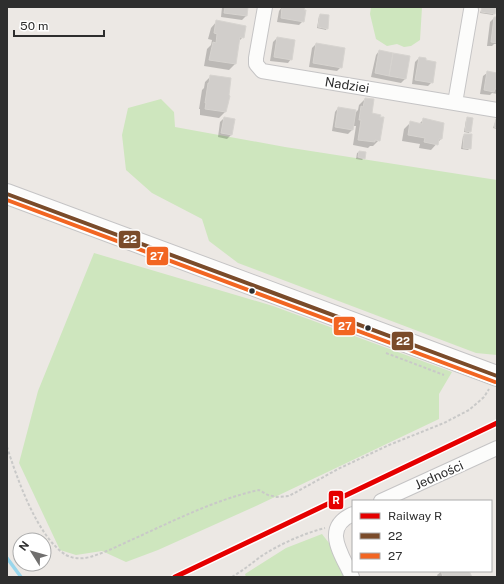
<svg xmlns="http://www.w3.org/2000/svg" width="504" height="584" font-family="'Public Sans',sans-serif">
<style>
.green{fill:#cee6be}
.shadow{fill:#0003}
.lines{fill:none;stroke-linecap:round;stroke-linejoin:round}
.stream{stroke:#99d6ec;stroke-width:3.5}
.building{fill:#d1cecb;stroke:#d7d4d0}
.minor-casing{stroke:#c5c4c5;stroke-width:16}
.secondary-casing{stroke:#c5c4c5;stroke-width:22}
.path{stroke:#c9c9c8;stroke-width:2;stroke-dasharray:3 2;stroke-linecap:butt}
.minor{stroke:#fcfcfb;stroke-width:14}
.secondary{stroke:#fcfcfb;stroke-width:20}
.bus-1-casing{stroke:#fff;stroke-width:7}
.bus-2-casing{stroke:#fff;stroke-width:7}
.bus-1{stroke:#7a4b2a;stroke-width:4}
.bus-2{stroke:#f26522;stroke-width:4}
.rail-1-casing{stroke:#fff;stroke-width:8}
.rail-1{stroke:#e50000;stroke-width:5}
.bus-dot{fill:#2e2e2e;stroke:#fff;stroke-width:1.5}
.labels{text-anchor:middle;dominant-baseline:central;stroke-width:3.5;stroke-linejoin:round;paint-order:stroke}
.street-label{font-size:13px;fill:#2e2e2e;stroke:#fff}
.line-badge{stroke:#fff;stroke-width:1.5}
.badge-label{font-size:11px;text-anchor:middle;font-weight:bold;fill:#fff}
</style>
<rect width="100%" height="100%" fill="#ece8e4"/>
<!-- green -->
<path class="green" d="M 371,7 L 422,7 L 420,40 L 411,46 L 404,47 L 397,44 L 387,46 L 376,39 L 370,14 Z
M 161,99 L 174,112 L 175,127 L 285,147 L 497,180 L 497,355 L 476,353 L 238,263 L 209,241 L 202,219 L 152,193 L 126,170 L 122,135 L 128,108 Z
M 94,253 L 273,306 L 452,372 L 439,394 L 439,419 L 256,506 L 158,550 L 126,562 L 102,551 L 76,555 L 60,550 L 19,463 L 38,391 Z
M 322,534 L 329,543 L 345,577 L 246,577 L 245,574 L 286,548 Z"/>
<!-- shadow -->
<path class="shadow" d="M 222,7 L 247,7 L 246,16 L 242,20 L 221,17 Z
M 282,7 L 304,7 L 303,21 L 299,25 L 277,22 L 279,11 Z
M 482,8 L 494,13 L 493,15 L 480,13 Z
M 321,15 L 327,28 L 326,30 L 317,28 L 319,16 Z
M 494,18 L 497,18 L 497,44 L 494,44 L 492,46 L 487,46 L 490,22 Z
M 217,21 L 243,37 L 238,42 L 235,64 L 229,70 L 204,66 L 207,49 L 211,45 L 212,40 L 208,39 L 211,28 Z
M 277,38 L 291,59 L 288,63 L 270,61 L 273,42 Z
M 316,44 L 341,67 L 337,71 L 309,67 L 312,48 Z
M 379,51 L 409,57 L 405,79 L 401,83 L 371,77 L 376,55 Z
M 419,58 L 432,82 L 428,86 L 412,84 L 415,62 Z
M 487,73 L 497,74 L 497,94 L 492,93 L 490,95 L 480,94 L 483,76 Z
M 211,76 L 230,79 L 228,105 L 226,107 L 225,112 L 219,118 L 200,115 L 200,109 L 199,109 L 202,90 L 204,88 L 205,82 Z
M 365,99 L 379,140 L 373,146 L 370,146 L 368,148 L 353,145 L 356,126 L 352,126 L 352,130 L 348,134 L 332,131 L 335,112 L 338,108 L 354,114 L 358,110 L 359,105 Z
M 224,118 L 231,135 L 227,139 L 218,137 L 220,122 Z
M 468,118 L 470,131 L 469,133 L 464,132 L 466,120 Z
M 424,119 L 441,139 L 431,150 L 419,148 L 420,144 L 402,141 L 404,129 L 410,123 L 419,124 Z
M 496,120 L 497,120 L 497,129 L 493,128 Z
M 465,135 L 470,148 L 468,150 L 461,149 L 463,136 Z
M 359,152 L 364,158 L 362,160 L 356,159 L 357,153 Z
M 442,571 L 468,571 L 471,577 L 438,577 L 437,575 Z"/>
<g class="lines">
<!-- stream -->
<path class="stream" d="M 7,558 L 21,577"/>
</g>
<!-- building -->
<path class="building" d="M 225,7 L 248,7 L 247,16 L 224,13 Z
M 282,7 L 305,7 L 304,10 L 306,10 L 304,22 L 281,18 Z
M 482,7 L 496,8 L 495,14 L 481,12 Z
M 320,14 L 329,15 L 328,29 L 318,27 Z
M 494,17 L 497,17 L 497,43 L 491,42 Z
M 216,20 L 246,26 L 244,38 L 240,37 L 236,64 L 209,60 L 213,42 L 216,43 L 217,34 L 214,33 Z
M 277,37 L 295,40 L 292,60 L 274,57 Z
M 316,43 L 345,48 L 342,68 L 313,63 Z
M 379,50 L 393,53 L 389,76 L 375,73 Z
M 393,53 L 410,56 L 406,79 L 389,76 Z
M 419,57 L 426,58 L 426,60 L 436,62 L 433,83 L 415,80 Z
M 487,71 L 497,73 L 497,89 L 495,89 L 494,92 L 484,90 Z
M 210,75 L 231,78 L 229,95 L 230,96 L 226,112 L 205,109 L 206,103 L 205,103 L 208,83 L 209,83 Z
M 365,98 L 374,99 L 372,113 L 381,115 L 380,117 L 384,117 L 380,141 L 375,140 L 375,142 L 358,140 L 361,120 L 359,120 L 361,106 L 363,107 Z
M 338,107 L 356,110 L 353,130 L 335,127 Z
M 224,117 L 235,119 L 232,135 L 221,133 Z
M 467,117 L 473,118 L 471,132 L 465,131 Z
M 423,118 L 444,123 L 442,139 L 439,139 L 438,145 L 424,142 L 425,138 L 408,135 L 410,121 L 422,124 Z
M 496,119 L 497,119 L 497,128 L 494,127 Z
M 464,134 L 472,134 L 471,149 L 463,148 Z
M 359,151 L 366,152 L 365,159 L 358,157 Z
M 441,571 L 469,571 L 472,577 L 443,577 Z"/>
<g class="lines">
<defs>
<path id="minor" d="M 265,7 L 256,58 L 256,64 L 262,71 L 497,110
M 455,103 L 471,10
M 381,501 L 497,448
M 352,577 C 342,554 321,528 353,514"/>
<path id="secondary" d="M 7,194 L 497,376"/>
</defs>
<!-- minor casing -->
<use href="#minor" class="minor-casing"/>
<!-- secondary casing -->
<use href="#secondary" class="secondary-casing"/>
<!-- path -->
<path class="path" d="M 386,353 L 444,375
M 7,447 C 17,478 37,537 66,555 C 74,559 82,559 90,557 C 107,552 124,543 140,536 C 179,518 218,499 259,490 L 268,495 L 277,497 L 289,496 L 338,469 L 389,445 L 444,423 L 469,410 L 484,397 L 489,389
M 232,577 C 242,571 251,564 260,557 C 280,544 302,534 325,528"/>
<!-- minor -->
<use href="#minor" class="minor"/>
<!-- secondary -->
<use href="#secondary" class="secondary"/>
<defs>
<path id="bus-1" d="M 7,194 L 497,376"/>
<path id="bus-2" d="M 7,200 L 495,382"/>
</defs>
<!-- bus-1 casing -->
<use href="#bus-1" class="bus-1-casing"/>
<!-- bus-2 casing -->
<use href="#bus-2" class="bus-2-casing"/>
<!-- bus-1 -->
<use href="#bus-1" class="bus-1"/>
<!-- bus-2 -->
<use href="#bus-2" class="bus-2"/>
<defs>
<path id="rail-1" d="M 175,577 L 497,423"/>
</defs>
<!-- rail-1 casing -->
<use href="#rail-1" class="rail-1-casing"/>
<!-- rail-1 -->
<use href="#rail-1" class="rail-1"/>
</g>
<!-- markers -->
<g class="bus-dot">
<circle cx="252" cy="291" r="3.5"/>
<circle cx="368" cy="328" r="3.5"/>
</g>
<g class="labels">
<!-- street labels -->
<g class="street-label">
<text transform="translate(347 85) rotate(9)">Nadziei</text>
<text transform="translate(439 475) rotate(-24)">Jedności</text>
</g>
</g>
<g class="line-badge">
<rect x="118" y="230" width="23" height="19" rx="4" fill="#7a4b2a"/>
<rect x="146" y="246" width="23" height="20" rx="4" fill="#f26522"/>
<rect x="333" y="316" width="23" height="20" rx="4" fill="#f26522"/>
<rect x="391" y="331" width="23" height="20" rx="4" fill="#7a4b2a"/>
<rect x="328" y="490" width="16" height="20" rx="4" fill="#e50000"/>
</g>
<g class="badge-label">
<text x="130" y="243">22</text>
<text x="157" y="260">27</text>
<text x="345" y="330">27</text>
<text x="403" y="345">22</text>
<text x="336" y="504">R</text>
</g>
<!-- border -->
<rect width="504" height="584" fill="none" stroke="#2e2e2e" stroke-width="16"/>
<!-- legend -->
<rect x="352" y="500" width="140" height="72" fill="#ffffff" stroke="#ababab"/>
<rect x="360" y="513" width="20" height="6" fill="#e50000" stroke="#ababab"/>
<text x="388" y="520" font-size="12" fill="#2e2e2e">Railway R</text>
<rect x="360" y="533" width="20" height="6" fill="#7a4b2a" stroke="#ababab"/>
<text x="388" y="540" font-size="12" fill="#2e2e2e">22</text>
<rect x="360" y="553" width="20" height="6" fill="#f26522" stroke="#ababab"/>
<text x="388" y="560" font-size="12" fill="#2e2e2e">27</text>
<!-- north arrow -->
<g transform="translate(32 552) rotate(307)"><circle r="19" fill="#ffffff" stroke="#ababab"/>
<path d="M0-3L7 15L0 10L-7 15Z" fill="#706f6e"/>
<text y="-6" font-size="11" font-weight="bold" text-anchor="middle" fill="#2e2e2e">N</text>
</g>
<!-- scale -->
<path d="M14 30v6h90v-6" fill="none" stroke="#2e2e2e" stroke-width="2"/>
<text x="20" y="30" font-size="12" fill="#2e2e2e" stroke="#ffffff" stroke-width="3" paint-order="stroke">50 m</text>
</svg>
